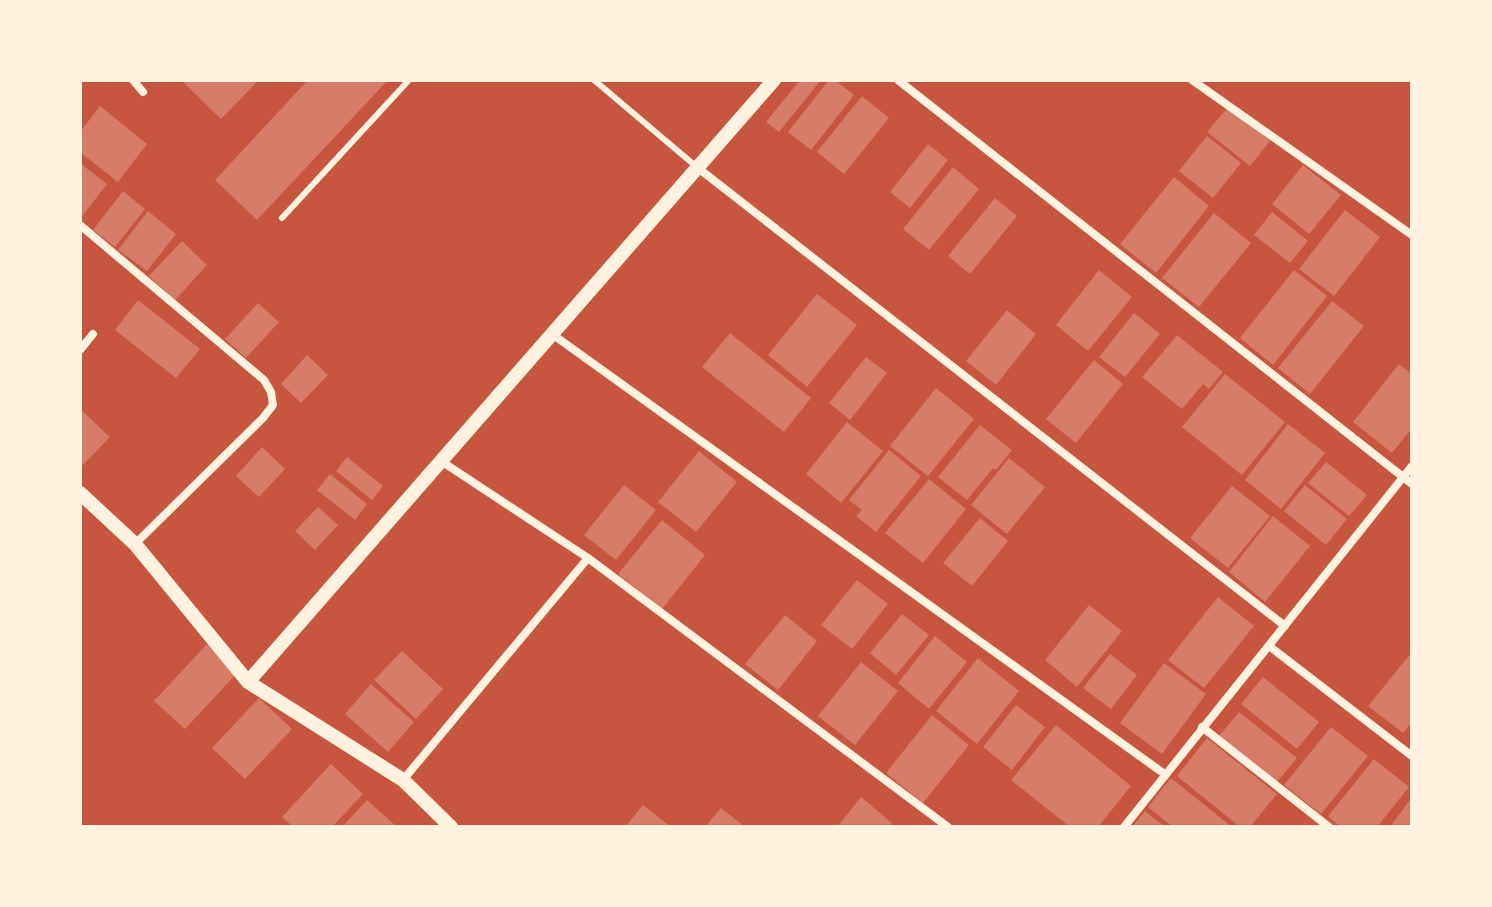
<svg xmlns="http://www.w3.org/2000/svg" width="1492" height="907" font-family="'Roboto Condensed',sans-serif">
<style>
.building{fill:#d67c66}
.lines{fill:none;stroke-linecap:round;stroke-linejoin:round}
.service{stroke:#fff3e0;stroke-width:6}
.minor{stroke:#fff3e0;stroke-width:8}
.tertiary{stroke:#fff3e0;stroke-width:14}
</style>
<rect width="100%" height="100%" fill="#c8553d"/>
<!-- building -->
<path class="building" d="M 181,80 L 259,80 L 221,119 Z
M 308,80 L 388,80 L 257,220 L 215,180 Z
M 800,80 L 821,80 L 779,132 L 766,122 Z
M 829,80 L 835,80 L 854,95 L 811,150 L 788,132 Z
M 862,96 L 889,118 L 844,174 L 817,152 Z
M 100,106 L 147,144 L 118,182 L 80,152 L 80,132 Z
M 1228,107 L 1270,141 L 1250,166 L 1207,132 Z
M 1207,136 L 1241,163 L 1213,198 L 1179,171 Z
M 928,144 L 948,160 L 910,208 L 890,192 Z
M 80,163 L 107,184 L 80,219 Z
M 1303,165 L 1341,195 L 1309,234 L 1272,204 Z
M 953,167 L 979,189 L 929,250 L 903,229 Z
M 1174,177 L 1209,206 L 1156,273 L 1120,244 Z
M 123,191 L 145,209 L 115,247 L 93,230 Z
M 995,198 L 1017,216 L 970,274 L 948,256 Z
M 1345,210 L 1380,237 L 1334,296 L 1299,269 Z
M 148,211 L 176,234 L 147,271 L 118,250 Z
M 1272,212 L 1308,241 L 1290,263 L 1254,235 Z
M 1214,213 L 1251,243 L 1199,307 L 1162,278 Z
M 182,241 L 207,265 L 175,300 L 149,276 Z
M 1099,270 L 1132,297 L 1088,351 L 1056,325 Z
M 1294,270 L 1327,296 L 1273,365 L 1240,338 Z
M 817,294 L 857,325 L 807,387 L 768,355 Z
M 138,300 L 200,349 L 176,378 L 115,330 Z
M 1332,301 L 1364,326 L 1310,394 L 1278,368 Z
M 258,303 L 279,322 L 246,358 L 225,339 Z
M 1007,310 L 1036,334 L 996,385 L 966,361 Z
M 1134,313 L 1160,334 L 1125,377 L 1099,357 Z
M 730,333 L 811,398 L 784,432 L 702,367 Z
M 1177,335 L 1223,372 L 1209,389 L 1203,384 L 1182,409 L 1142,377 Z
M 307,355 L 328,375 L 301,403 L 281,384 Z
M 866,357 L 887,373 L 850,420 L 829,403 Z
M 1094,360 L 1123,384 L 1076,443 L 1046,419 Z
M 1399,364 L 1412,374 L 1412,428 L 1392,453 L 1353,422 Z
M 1225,374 L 1285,422 L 1242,475 L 1182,427 Z
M 936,388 L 974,419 L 928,476 L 890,446 Z
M 80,409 L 110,437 L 80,468 Z
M 847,422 L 883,451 L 841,503 L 806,474 Z
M 1288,424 L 1325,453 L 1281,509 L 1245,480 Z
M 980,425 L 1012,450 L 996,470 L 993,468 L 967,500 L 938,477 Z
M 262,447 L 285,469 L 259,497 L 236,476 Z
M 889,450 L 921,476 L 876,532 L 856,516 L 862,510 L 849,500 Z
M 699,451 L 737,482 L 696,532 L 658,502 Z
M 347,457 L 383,486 L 372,500 L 336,471 Z
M 1009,458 L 1045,487 L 1007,534 L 971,505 Z
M 1326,462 L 1367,495 L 1349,516 L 1308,483 Z
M 330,474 L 367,504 L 355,520 L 317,490 Z
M 929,479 L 966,509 L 923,563 L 885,533 Z
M 624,485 L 656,510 L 616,560 L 584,535 Z
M 1305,485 L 1347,519 L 1326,545 L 1284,511 Z
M 1232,486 L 1270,516 L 1228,568 L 1190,538 Z
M 318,507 L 338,525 L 315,550 L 295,531 Z
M 1273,516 L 1310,546 L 1265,602 L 1229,572 Z
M 980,518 L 1008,541 L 972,586 L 943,563 Z
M 662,520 L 705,555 L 662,609 L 618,574 Z
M 857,580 L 888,604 L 852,649 L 821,625 Z
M 1218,597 L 1254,626 L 1204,688 L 1168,660 Z
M 1089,605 L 1122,631 L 1077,687 L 1045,660 Z
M 902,614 L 929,635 L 896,675 L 870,653 Z
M 785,615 L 817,641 L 778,690 L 745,664 Z
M 935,636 L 967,662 L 929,709 L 898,683 Z
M 207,644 L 238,672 L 185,729 L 154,701 Z
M 402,651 L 443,689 L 416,719 L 374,680 Z
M 1412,652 L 1412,722 L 1403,733 L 1368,706 Z
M 1110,654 L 1137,675 L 1111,709 L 1083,688 Z
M 978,658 L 1019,691 L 977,744 L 936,711 Z
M 861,662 L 898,691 L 855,745 L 818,716 Z
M 1164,663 L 1206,694 L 1162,754 L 1120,723 Z
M 1263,677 L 1319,722 L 1297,749 L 1241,704 Z
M 371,684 L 414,722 L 388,752 L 345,714 Z
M 259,698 L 292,729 L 245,779 L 212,748 Z
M 1016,705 L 1045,727 L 1012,770 L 983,747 Z
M 1239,712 L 1297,758 L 1277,782 L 1219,736 Z
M 932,715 L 969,745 L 923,803 L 886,773 Z
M 1056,725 L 1131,786 L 1098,827 L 1070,827 L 1011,780 Z
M 1331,727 L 1368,756 L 1321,814 L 1284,785 Z
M 1207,738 L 1277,794 L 1250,827 L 1240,827 L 1177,776 Z
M 1374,759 L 1409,787 L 1377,827 L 1341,827 L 1328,816 Z
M 331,764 L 363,794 L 332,827 L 293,827 L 282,817 Z
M 1171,778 L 1232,827 L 1173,827 L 1148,807 Z
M 861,797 L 892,823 L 889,827 L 837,827 Z
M 1412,797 L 1412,827 L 1390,827 Z
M 367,800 L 397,827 L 342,827 Z
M 643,805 L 671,827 L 625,827 Z
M 721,808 L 745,827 L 705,827 Z
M 1145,811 L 1165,827 L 1132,827 Z"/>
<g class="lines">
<!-- service -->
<path class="service" d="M 594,80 L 698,168
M 282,218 L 409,80"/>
<!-- minor -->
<path class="minor" d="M 133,80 L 143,92
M 898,80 L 1412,484
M 1192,80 L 1412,235
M 698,168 L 1285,626
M 80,225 L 264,380 L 271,392 L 273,405 L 263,418 L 135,544
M 552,334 L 1166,775
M 80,350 L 93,334
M 441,461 L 588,558 L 948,827
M 1269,646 L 1412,756
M 1202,727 L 1329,827
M 403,780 L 588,558
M 1124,827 L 1412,466"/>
<!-- tertiary -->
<path class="tertiary" d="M 80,493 L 135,544 L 248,682 L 403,780 L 451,827
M 248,682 L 774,80"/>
</g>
<!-- border -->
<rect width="1492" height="907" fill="none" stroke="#fff3e0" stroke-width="164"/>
</svg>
